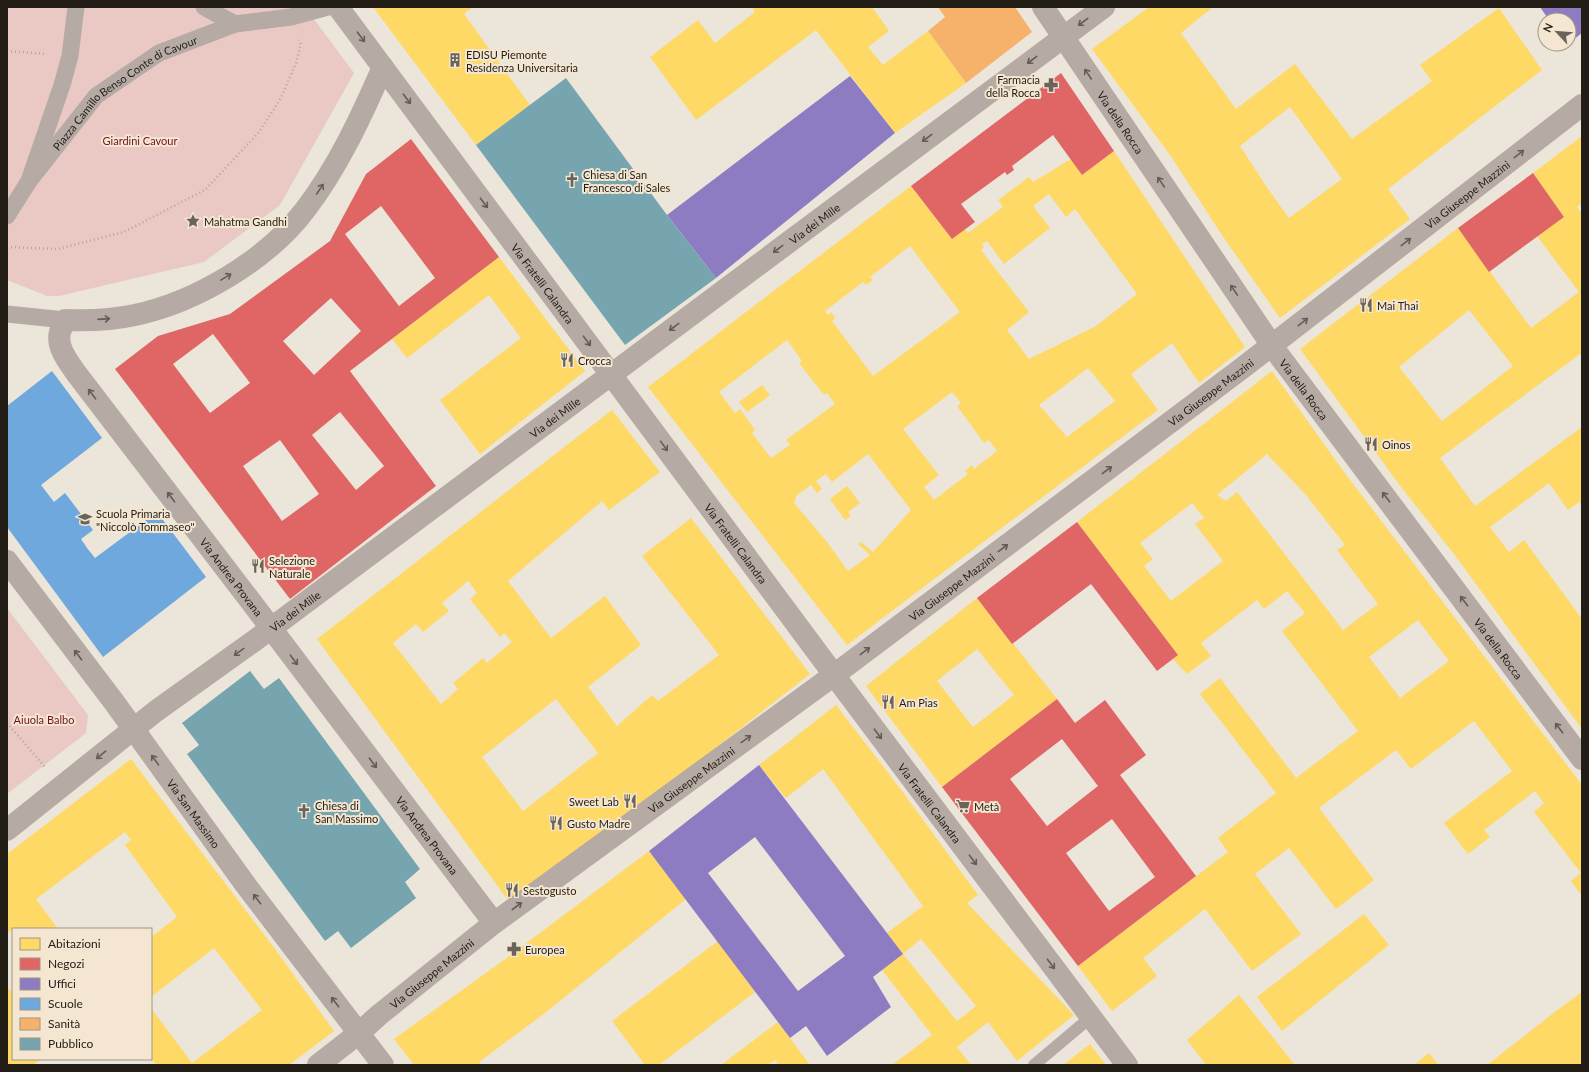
<svg xmlns="http://www.w3.org/2000/svg" width="1589" height="1072" font-family="Lato,sans-serif">
<style>
.green{fill:#eac8c4}
.homes{fill:#ffd966;fill-rule:evenodd}
.shops{fill:#e06666;fill-rule:evenodd}
.offices{fill:#8e7cc3;fill-rule:evenodd}
.schools{fill:#6fa8dc}
.health{fill:#f6b26b}
.public{fill:#76a5af}
.lines{fill:none;stroke-linecap:round;stroke-linejoin:round}
.path{stroke:#afa7a0;stroke-width:2.5;stroke-dasharray:1 3;stroke-linecap:butt}
.service{stroke:#b5aba4;stroke-width:12}
.pedestrian{stroke:#b5aba4;stroke-width:17}
.minor{stroke:#b5aba4;stroke-width:22}
.oneway{stroke:#645d55}
.labels{text-anchor:middle;dominant-baseline:central;stroke-width:4;stroke-linejoin:round;paint-order:stroke}
.poi-label{font-size:11px;fill:#221d15;stroke:#f4e6d1;text-anchor:start}
.street-label{font-size:11px;fill:#221d15;stroke:#f4e6d1}
.park-label{font-size:11px;fill:#711425;stroke:#f4e6d1}
</style>
<rect width="100%" height="100%" fill="#ece5d9"/>
<!-- green -->
<path class="green" d="M 7,7 L 305,7 L 354,73 L 280,205 L 204,262 L 59,296 L 47,296 L 7,280 Z
M 7,608 L 88,715 L 86,733 L 7,794 Z"/>
<!-- homes -->
<path class="homes" d="M 373,7 L 473,7 L 464,14 L 530,105 L 476,145 Z
M 752,7 L 872,7 L 889,31 L 868,47 L 883,65 L 928,31 L 966,83 L 895,133 L 816,30 L 696,120 L 650,57 L 698,20 L 715,43 L 755,12 Z
M 1149,7 L 1213,7 L 1181,33 L 1236,109 L 1295,64 L 1352,139 L 1432,81 L 1420,65 L 1499,8 L 1542,70 L 1388,189 L 1410,219 L 1280,318 L 1222,235 L 1170,155 L 1092,49 ZM 1290,107 L 1342,179 L 1289,218 L 1268,189 L 1240,146 Z
M 1582,136 L 1582,203 L 1577,207 L 1582,214 L 1582,356 L 1580,354 L 1440,458 L 1475,506 L 1582,427 L 1582,505 L 1579,502 L 1568,510 L 1549,483 L 1490,527 L 1509,552 L 1524,540 L 1582,619 L 1582,729 L 1454,554 L 1401,487 L 1300,349 L 1458,228 L 1531,328 L 1579,292 L 1537,236 L 1564,217 L 1533,173 ZM 1469,310 L 1513,366 L 1442,421 L 1399,367 Z
M 1114,151 L 1245,347 L 1199,383 L 1172,343 L 1131,374 L 1158,410 L 847,645 L 648,387 L 911,186 L 952,239 L 965,229 L 968,233 L 1003,207 L 998,200 L 1029,177 L 1033,182 L 1071,159 L 1082,175 ZM 1049,194 L 1066,217 L 1075,209 L 1137,294 L 1096,326 L 1029,359 L 1007,330 L 1029,312 L 981,250 L 984,247 L 982,244 L 987,241 L 1004,264 L 1050,228 L 1033,206 ZM 910,246 L 960,312 L 873,376 L 832,321 L 835,318 L 831,312 L 828,315 L 825,311 L 863,282 L 866,285 L 873,280 L 870,277 ZM 787,340 L 802,361 L 799,363 L 824,395 L 827,393 L 835,404 L 786,440 L 790,445 L 771,458 L 752,433 L 755,430 L 740,409 L 735,413 L 719,392 ZM 1088,368 L 1115,401 L 1067,437 L 1039,405 ZM 952,392 L 961,403 L 957,406 L 984,443 L 989,440 L 997,451 L 974,469 L 972,465 L 965,471 L 968,474 L 934,500 L 924,487 L 939,475 L 903,429 ZM 868,454 L 911,510 L 873,552 L 861,542 L 858,544 L 870,555 L 848,571 L 827,542 L 794,503 L 797,495 L 811,485 L 817,493 L 822,489 L 816,481 L 826,474 L 832,482 Z
M 499,257 L 585,371 L 480,454 L 440,400 L 521,338 L 489,295 L 407,358 L 392,339 Z
M 1272,371 L 1341,468 L 1582,785 L 1582,896 L 1571,881 L 1581,873 L 1534,812 L 1544,803 L 1535,791 L 1484,830 L 1490,837 L 1468,854 L 1444,823 L 1512,771 L 1474,721 L 1411,769 L 1396,750 L 1319,808 L 1374,880 L 1336,909 L 1289,848 L 1255,874 L 1301,934 L 1252,971 L 1205,909 L 1143,958 L 1157,976 L 1112,1011 L 1078,966 L 1228,852 L 1218,838 L 1276,793 L 1200,694 L 1220,678 L 1296,778 L 1358,731 L 1282,631 L 1305,613 L 1287,591 L 1264,609 L 1257,600 L 1201,643 L 1211,656 L 1187,674 L 1173,659 L 1178,655 L 1077,522 ZM 1267,454 L 1306,495 L 1345,545 L 1337,550 L 1378,604 L 1343,630 L 1237,492 L 1226,501 L 1217,495 ZM 1192,503 L 1204,518 L 1195,524 L 1223,561 L 1171,601 L 1144,566 L 1153,559 L 1140,543 ZM 1418,620 L 1449,661 L 1400,698 L 1369,657 Z
M 762,385 L 770,395 L 747,412 L 739,402 Z
M 612,410 L 660,472 L 609,510 L 602,501 L 508,581 L 551,638 L 605,596 L 641,645 L 588,687 L 617,726 L 652,695 L 658,701 L 719,655 L 642,556 L 691,518 L 810,674 L 664,788 L 510,903 L 317,639 ZM 468,581 L 477,593 L 470,599 L 500,637 L 504,633 L 512,642 L 487,663 L 483,658 L 453,683 L 458,689 L 441,704 L 393,643 L 416,624 L 423,632 L 449,611 L 442,603 ZM 556,699 L 598,753 L 523,811 L 482,757 Z
M 847,486 L 860,503 L 848,512 L 851,516 L 845,520 L 830,499 Z
M 977,598 L 1057,699 L 942,787 L 866,686 ZM 977,649 L 1014,695 L 973,727 L 937,681 Z
M 836,705 L 902,791 L 978,895 L 967,903 L 1074,1015 L 1017,1061 L 988,1022 L 957,1047 L 971,1065 L 892,1065 L 932,1035 L 882,970 L 903,954 L 957,1021 L 976,1006 L 921,939 L 903,954 L 887,933 L 923,906 L 823,769 L 786,798 L 759,765 Z
M 131,759 L 275,949 L 334,1031 L 289,1065 L 156,1065 L 151,1058 L 151,1008 L 192,1063 L 262,1010 L 214,948 L 151,997 L 151,937 L 177,917 L 125,845 L 131,840 L 125,832 L 36,899 L 58,929 L 13,929 L 7,933 L 7,854 Z
M 649,851 L 686,899 L 545,1013 L 479,1062 L 481,1065 L 414,1065 L 394,1039 L 504,960 Z
M 1364,914 L 1389,945 L 1282,1031 L 1257,997 Z
M 718,941 L 755,992 L 659,1065 L 645,1065 L 612,1021 Z
M 7,986 L 13,994 L 13,1059 L 41,1059 L 33,1065 L 7,1065 L 7,1039 L 9,1038 L 7,1035 Z
M 1582,992 L 1582,1065 L 1487,1065 L 1556,1011 Z
M 1239,995 L 1295,1065 L 1206,1065 L 1187,1040 Z
M 778,1022 L 810,1065 L 778,1065 L 775,1060 L 768,1065 L 721,1065 Z
M 1090,1044 L 1106,1065 L 1063,1065 Z
M 1429,1053 L 1438,1065 L 1414,1065 Z"/>
<!-- shops -->
<path class="shops" d="M 1061,73 L 1114,151 L 1082,175 L 1053,135 L 1012,166 L 1014,170 L 1007,175 L 1005,172 L 961,204 L 975,222 L 952,239 L 911,186 Z
M 411,139 L 499,257 L 350,371 L 436,486 L 290,599 L 115,369 L 158,336 L 230,314 L 330,241 L 366,174 ZM 381,206 L 435,278 L 399,306 L 345,234 ZM 331,298 L 361,331 L 314,375 L 283,341 ZM 213,334 L 250,383 L 210,413 L 173,364 ZM 340,412 L 384,466 L 356,490 L 312,435 ZM 280,440 L 319,494 L 282,521 L 243,466 Z
M 1533,173 L 1564,217 L 1489,272 L 1458,228 Z
M 1077,522 L 1178,655 L 1157,671 L 1091,584 L 1012,644 L 977,598 Z
M 1057,699 L 1075,723 L 1105,700 L 1146,755 L 1120,775 L 1196,876 L 1078,966 L 942,787 ZM 1062,739 L 1098,786 L 1047,826 L 1010,779 ZM 1112,819 L 1155,877 L 1109,911 L 1066,853 Z"/>
<!-- offices -->
<path class="offices" d="M 1540,7 L 1582,7 L 1582,33 L 1569,43 L 1569,20 L 1549,20 Z
M 850,76 L 895,133 L 716,278 L 667,215 Z
M 759,765 L 903,954 L 873,977 L 891,1007 L 827,1056 L 806,1026 L 790,1038 L 649,851 ZM 755,837 L 845,956 L 798,991 L 708,873 Z"/>
<!-- schools -->
<path class="schools" d="M 52,371 L 102,438 L 41,485 L 54,502 L 65,493 L 93,530 L 81,539 L 87,548 L 95,558 L 157,512 L 206,577 L 103,657 L 7,527 L 7,406 Z"/>
<!-- health -->
<path class="health" d="M 938,7 L 1015,7 L 1032,32 L 966,83 L 928,31 L 945,17 Z"/>
<!-- public -->
<path class="public" d="M 566,78 L 667,215 L 716,278 L 625,345 L 476,145 Z
M 250,671 L 264,689 L 279,678 L 420,869 L 405,882 L 416,898 L 351,948 L 338,931 L 325,941 L 187,754 L 199,745 L 182,723 Z"/>
<g class="lines">
<!-- path -->
<path class="path" d="M 7,51 L 46,54
M 7,247 L 58,249 L 124,232 L 205,190 L 259,132 L 281,98 L 296,63 L 301,44 L 299,40
M 7,723 L 45,767"/>
<!-- service -->
<path class="service" d="M 1034,1065 L 1091,1017"/>
<!-- pedestrian -->
<g class="pedestrian">
<path d="M 204,7 L 235,24"/>
<path id="s1" d="M 29,181 L 96,96 L 159,53 L 235,24 L 291,17 L 328,7"/>
<path d="M 7,216 L 29,181 L 62,85 L 70,56 L 76,7"/>
<path d="M 7,314 L 65,320"/>
</g>
<!-- minor -->
<g class="minor">
<path id="s2" d="M 338,7 L 849,695 L 1127,1065"/>
<path id="s3" d="M 1043,7 L 1275,350 L 1582,759"/>
<path id="s4" d="M 383,67 C 361,117 338,167 305,210 C 267,260 196,302 135,315 C 112,320 88,321 65,320 C 64,324 61,328 60,332 C 56,347 68,361 76,373 L 252,603 L 494,923"/>
<path id="s5" d="M 7,561 L 114,702 L 245,884 L 383,1065"/>
<path id="s6" d="M 7,830 L 156,711 L 254,641 L 1104,7"/>
<path id="s7" d="M 318,1065 L 359,1033 L 379,1015 L 494,923 L 834,675 L 1241,369 L 1582,105"/>
</g>
</g>
<!-- one-way arrows -->
<defs><path id="oneway-shaft" d="M-6 0H5M1.5-3L5.5 0L1.5 3" fill="none" stroke-width="1.6" stroke-linecap="round" stroke-linejoin="round"/></defs>
<g class="oneway">
<use href="#oneway-shaft" transform="translate(1083 22) rotate(143)"/>
<use href="#oneway-shaft" transform="translate(361 37) rotate(53)"/>
<use href="#oneway-shaft" transform="translate(1032 60) rotate(143)"/>
<use href="#oneway-shaft" transform="translate(1088 74) rotate(-124)"/>
<use href="#oneway-shaft" transform="translate(407 99) rotate(53)"/>
<use href="#oneway-shaft" transform="translate(927 138) rotate(143)"/>
<use href="#oneway-shaft" transform="translate(1519 154) rotate(-38)"/>
<use href="#oneway-shaft" transform="translate(1161 182) rotate(-124)"/>
<use href="#oneway-shaft" transform="translate(320 189) rotate(-56)"/>
<use href="#oneway-shaft" transform="translate(484 203) rotate(53)"/>
<use href="#oneway-shaft" transform="translate(1406 242) rotate(-38)"/>
<use href="#oneway-shaft" transform="translate(778 249) rotate(143)"/>
<use href="#oneway-shaft" transform="translate(226 277) rotate(-31)"/>
<use href="#oneway-shaft" transform="translate(1234 290) rotate(-124)"/>
<use href="#oneway-shaft" transform="translate(104 319) rotate(-4)"/>
<use href="#oneway-shaft" transform="translate(1303 322) rotate(-38)"/>
<use href="#oneway-shaft" transform="translate(674 327) rotate(143)"/>
<use href="#oneway-shaft" transform="translate(587 341) rotate(53)"/>
<use href="#oneway-shaft" transform="translate(92 394) rotate(-127)"/>
<use href="#oneway-shaft" transform="translate(664 446) rotate(54)"/>
<use href="#oneway-shaft" transform="translate(1107 470) rotate(-37)"/>
<use href="#oneway-shaft" transform="translate(171 497) rotate(-127)"/>
<use href="#oneway-shaft" transform="translate(1386 497) rotate(-127)"/>
<use href="#oneway-shaft" transform="translate(1003 548) rotate(-37)"/>
<use href="#oneway-shaft" transform="translate(1464 601) rotate(-127)"/>
<use href="#oneway-shaft" transform="translate(865 651) rotate(-37)"/>
<use href="#oneway-shaft" transform="translate(239 652) rotate(144)"/>
<use href="#oneway-shaft" transform="translate(78 655) rotate(-127)"/>
<use href="#oneway-shaft" transform="translate(294 660) rotate(53)"/>
<use href="#oneway-shaft" transform="translate(1559 728) rotate(-127)"/>
<use href="#oneway-shaft" transform="translate(878 734) rotate(53)"/>
<use href="#oneway-shaft" transform="translate(746 739) rotate(-36)"/>
<use href="#oneway-shaft" transform="translate(101 755) rotate(141)"/>
<use href="#oneway-shaft" transform="translate(155 760) rotate(-126)"/>
<use href="#oneway-shaft" transform="translate(373 763) rotate(53)"/>
<use href="#oneway-shaft" transform="translate(973 860) rotate(53)"/>
<use href="#oneway-shaft" transform="translate(257 899) rotate(-127)"/>
<use href="#oneway-shaft" transform="translate(517 906) rotate(-37)"/>
<use href="#oneway-shaft" transform="translate(1051 964) rotate(53)"/>
<use href="#oneway-shaft" transform="translate(335 1002) rotate(-127)"/>
</g>
<!-- icons -->
<defs>
<symbol id="building-bare" viewBox="-9 -9 18 18"><path d="M-4-6H4V6H1V3H-1V6H-4ZM-2.5-4.3h1.7v1.8h-1.7ZM.8-4.3h1.7v1.8H.8ZM-2.5-1h1.7V.8h-1.7ZM.8-1h1.7V.8H.8Z" fill="#69635a" stroke="#f4e6d1" stroke-width="2.5" paint-order="stroke"/></symbol>
<symbol id="pharmacy-bare" viewBox="-9 -9 18 18"><path d="M-2-6h4v4h4v4h-4v4h-4v-4h-4v-4h4Z" fill="#69635a" stroke="#f4e6d1" stroke-width="2.5" paint-order="stroke"/></symbol>
<symbol id="church-bare" viewBox="-9 -9 18 18"><path d="M-1.2-6h2.4v3.5h3.3v2.4h-3.3V6h-2.4V-.1h-3.3v-2.4h3.3Z" fill="#69635a" stroke="#f4e6d1" stroke-width="2.5" paint-order="stroke"/></symbol>
<symbol id="sight-bare" viewBox="-9 -9 18 18"><path d="M0-6L1.8-2.2L6-1.7L2.9 1.2L3.7 5.4L0 3.3L-3.7 5.4L-2.9 1.2L-6-1.7L-1.8-2.2Z" fill="#69635a" stroke="#f4e6d1" stroke-width="2.5" paint-order="stroke"/></symbol>
<symbol id="restaurant-bare" viewBox="-9 -9 18 18"><path d="M-5-6h1v4h1v-4h1v4h1v-4h1v5L-1.5 .5V6h-2V.5L-5-1ZM5-6V6H3V1.5H1.5Q1.5-4 5-6Z" fill="#69635a" stroke="#f4e6d1" stroke-width="2.5" paint-order="stroke"/></symbol>
<symbol id="school-bare" viewBox="-9 -9 18 18"><path d="M0-5L7-2L0 1L-7-2ZM-4 1L0 2.5L4 1V4Q0 6-4 4Z" fill="#69635a" stroke="#f4e6d1" stroke-width="2.5" paint-order="stroke"/></symbol>
<symbol id="supermarket-bare" viewBox="-9 -9 18 18"><path d="M-6-5.5h2.5l.6 2H6L4.5 2H-2.5L-4.4-4H-6ZM-1.5 3.2a1.3 1.3 0 1 0 .1 0ZM3 3.2a1.3 1.3 0 1 0 .1 0Z" fill="#69635a" stroke="#f4e6d1" stroke-width="2.5" paint-order="stroke"/></symbol>
</defs>
<g fill-rule="evenodd">
<use href="#building-bare" x="445" y="50" width="20" height="20"/>
<use href="#pharmacy-bare" x="1041" y="75" width="20" height="20"/>
<use href="#church-bare" x="562" y="170" width="20" height="20"/>
<use href="#sight-bare" x="183" y="211" width="20" height="20"/>
<use href="#restaurant-bare" x="1356" y="295" width="20" height="20"/>
<use href="#restaurant-bare" x="557" y="350" width="20" height="20"/>
<use href="#restaurant-bare" x="1361" y="434" width="20" height="20"/>
<use href="#school-bare" x="75" y="509" width="20" height="20"/>
<use href="#restaurant-bare" x="248" y="556" width="20" height="20"/>
<use href="#restaurant-bare" x="878" y="692" width="20" height="20"/>
<use href="#restaurant-bare" x="620" y="791" width="20" height="20"/>
<use href="#supermarket-bare" x="953" y="796" width="20" height="20"/>
<use href="#church-bare" x="294" y="801" width="20" height="20"/>
<use href="#restaurant-bare" x="546" y="813" width="20" height="20"/>
<use href="#restaurant-bare" x="502" y="880" width="20" height="20"/>
<use href="#pharmacy-bare" x="504" y="939" width="20" height="20"/>
</g>
<g class="labels">
<!-- poi labels -->
<g class="poi-label">
<text x="466" y="54">EDISU Piemonte<tspan x="466" dy="13">Residenza Universitaria</tspan></text>
<text x="1040" y="79" text-anchor="end">Farmacia<tspan x="1040" dy="13">della Rocca</tspan></text>
<text x="583" y="174">Chiesa di San<tspan x="583" dy="13">Francesco di Sales</tspan></text>
<text x="204" y="221">Mahatma Gandhi</text>
<text x="1377" y="305">Mai Thai</text>
<text x="578" y="360">Crocca</text>
<text x="1382" y="444">Oinos</text>
<text x="96" y="513">Scuola Primaria<tspan x="96" dy="13">"Niccolò Tommaseo"</tspan></text>
<text x="269" y="560">Selezione<tspan x="269" dy="13">Naturale</tspan></text>
<text x="899" y="702">Am Pias</text>
<text x="619" y="801" text-anchor="end">Sweet Lab</text>
<text x="315" y="805">Chiesa di<tspan x="315" dy="13">San Massimo</tspan></text>
<text x="974" y="806">Metà</text>
<text x="567" y="823">Gusto Madre</text>
<text x="523" y="890">Sestogusto</text>
<text x="525" y="949">Europea</text>
</g>
<!-- street labels -->
<g class="street-label">
<text stroke="none"><textPath href="#s1" startOffset="133">Piazza Camillo Benso Conte di Cavour</textPath></text>
<text stroke="none"><textPath href="#s3" startOffset="139">Via della Rocca</textPath></text>
<text stroke="none"><textPath href="#s7" startOffset="1442">Via Giuseppe Mazzini</textPath></text>
<text stroke="none"><textPath href="#s6" startOffset="1010">Via dei Mille</textPath></text>
<text stroke="none"><textPath href="#s2" startOffset="344">Via Fratelli Calandra</textPath></text>
<text stroke="none"><textPath href="#s3" startOffset="463">Via della Rocca</textPath></text>
<text stroke="none"><textPath href="#s7" startOffset="1118">Via Giuseppe Mazzini</textPath></text>
<text stroke="none"><textPath href="#s6" startOffset="686">Via dei Mille</textPath></text>
<text stroke="none"><textPath href="#s2" startOffset="668">Via Fratelli Calandra</textPath></text>
<text stroke="none"><textPath href="#s4" startOffset="752">Via Andrea Provana</textPath></text>
<text stroke="none"><textPath href="#s7" startOffset="794">Via Giuseppe Mazzini</textPath></text>
<text stroke="none"><textPath href="#s6" startOffset="362">Via dei Mille</textPath></text>
<text stroke="none"><textPath href="#s3" startOffset="787">Via della Rocca</textPath></text>
<text stroke="none"><textPath href="#s7" startOffset="470">Via Giuseppe Mazzini</textPath></text>
<text stroke="none"><textPath href="#s2" startOffset="992">Via Fratelli Calandra</textPath></text>
<text stroke="none"><textPath href="#s5" startOffset="314">Via San Massimo</textPath></text>
<text stroke="none"><textPath href="#s4" startOffset="1076">Via Andrea Provana</textPath></text>
<text stroke="none"><textPath href="#s7" startOffset="146">Via Giuseppe Mazzini</textPath></text>
</g>
<!-- park labels -->
<g class="park-label">
<text x="140" y="140">Giardini Cavour</text>
<text x="44" y="719">Aiuola Balbo</text>
</g>
</g>
<!-- border -->
<rect width="1589" height="1072" fill="none" stroke="#221d15" stroke-width="16"/>
<!-- legend -->
<rect x="12" y="928" width="140" height="132" fill="#f4e6d1" stroke="#a09686"/>
<rect x="20" y="938" width="20" height="12" fill="#ffd966" stroke="#a09686"/>
<text x="48" y="948" font-size="12" fill="#221d15">Abitazioni</text>
<rect x="20" y="958" width="20" height="12" fill="#e06666" stroke="#a09686"/>
<text x="48" y="968" font-size="12" fill="#221d15">Negozi</text>
<rect x="20" y="978" width="20" height="12" fill="#8e7cc3" stroke="#a09686"/>
<text x="48" y="988" font-size="12" fill="#221d15">Uffici</text>
<rect x="20" y="998" width="20" height="12" fill="#6fa8dc" stroke="#a09686"/>
<text x="48" y="1008" font-size="12" fill="#221d15">Scuole</text>
<rect x="20" y="1018" width="20" height="12" fill="#f6b26b" stroke="#a09686"/>
<text x="48" y="1028" font-size="12" fill="#221d15">Sanità</text>
<rect x="20" y="1038" width="20" height="12" fill="#76a5af" stroke="#a09686"/>
<text x="48" y="1048" font-size="12" fill="#221d15">Pubblico</text>
<!-- north arrow -->
<g transform="translate(1557 32) rotate(296)"><circle r="19" fill="#f4e6d1" stroke="#a09686"/>
<path d="M0-3L7 15L0 10L-7 15Z" fill="#69635a"/>
<text y="-6" font-size="11" font-weight="bold" text-anchor="middle" fill="#221d15">N</text>
</g>
</svg>
